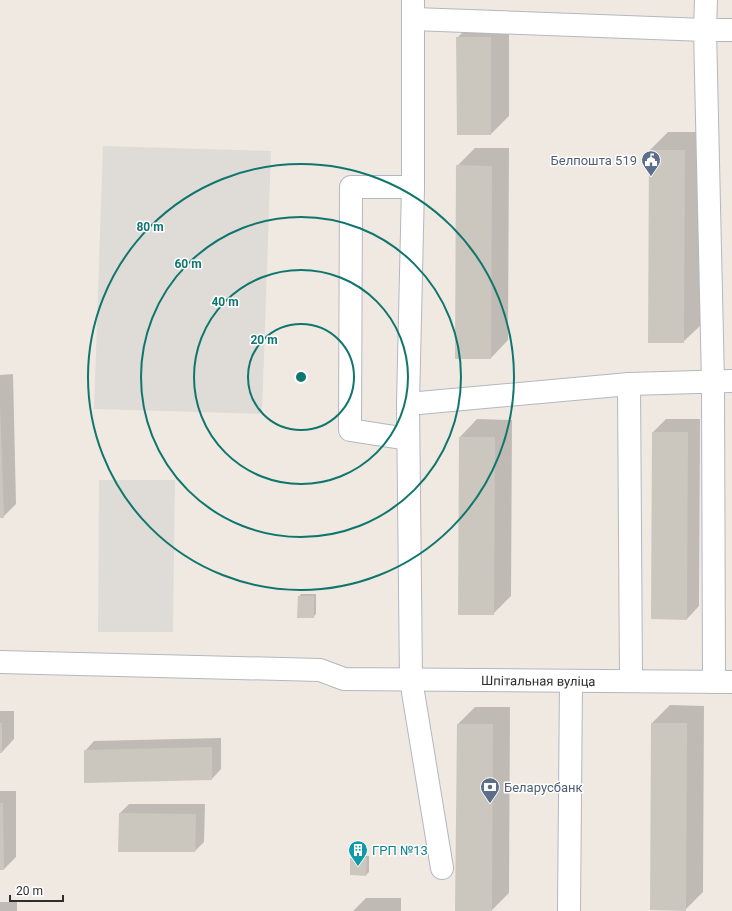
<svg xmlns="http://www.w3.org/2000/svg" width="732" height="911" font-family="Roboto,sans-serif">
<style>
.plaza{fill:#dfdcd8}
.shadow{fill:#0003}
.building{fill:#cbc7bf}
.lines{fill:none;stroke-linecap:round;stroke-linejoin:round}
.minor-casing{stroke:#b4b7c1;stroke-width:24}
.minor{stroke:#fff;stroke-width:22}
.ring{fill:none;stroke:#0f766e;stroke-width:2}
.labels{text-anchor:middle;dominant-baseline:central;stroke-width:3;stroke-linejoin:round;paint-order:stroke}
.service-label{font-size:13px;fill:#4e5e75;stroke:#fff;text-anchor:end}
.street-label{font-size:13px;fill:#2e2e2e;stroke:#fff}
.culture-label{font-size:13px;fill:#0d838f;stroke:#fff;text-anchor:start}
.centre{fill:#0f766e;stroke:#fff;stroke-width:2}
.ring-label{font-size:12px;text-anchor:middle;font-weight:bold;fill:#0f766e;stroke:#fff;stroke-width:3;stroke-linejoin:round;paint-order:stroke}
</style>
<rect width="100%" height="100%" fill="#efe9e1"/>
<!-- plaza -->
<path class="plaza" d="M 103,146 L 271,151 L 262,414 L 94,409 Z
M 99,480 L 175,480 L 173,632 L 98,632 Z"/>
<!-- shadow -->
<path class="shadow" d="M 475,20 L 509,20 L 509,116 L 491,134 L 457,38 Z
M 668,132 L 702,132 L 701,325 L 683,342 L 650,150 Z
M 475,148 L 509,148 L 508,340 L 491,358 L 457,166 Z
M 13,374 L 16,504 L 3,517 L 0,517 L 0,375 Z
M 477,419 L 512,420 L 511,596 L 493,614 L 460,437 Z
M 666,419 L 700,419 L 699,606 L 687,619 L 652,618 L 653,432 Z
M 301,594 L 316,594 L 316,614 L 313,617 L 299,597 Z
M 670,705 L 704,706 L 703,892 L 685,910 L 651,909 L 652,723 Z
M 475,707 L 510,707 L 509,893 L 491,911 L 458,724 Z
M 0,711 L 14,711 L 14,739 L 2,752 L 0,752 Z
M 221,738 L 221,769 L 212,779 L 85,751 L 94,741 Z
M 0,791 L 16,791 L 16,857 L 4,869 L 0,869 Z
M 129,804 L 205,804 L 204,842 L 195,851 L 120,813 Z
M 354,856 L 369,856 L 369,872 L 366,875 L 351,859 Z
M 366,898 L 401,898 L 401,911 L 353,911 Z
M 0,902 L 17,902 L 17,911 L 0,911 Z"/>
<!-- building -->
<path class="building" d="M 456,37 L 491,37 L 491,135 L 457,135 Z
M 649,150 L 685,150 L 684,343 L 648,343 Z
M 456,165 L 492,166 L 491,359 L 455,359 Z
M 0,403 L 4,518 L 0,518 Z
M 652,432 L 688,432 L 687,620 L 651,619 Z
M 459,437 L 495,437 L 494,615 L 458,615 Z
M 298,596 L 314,596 L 314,618 L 297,618 Z
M 0,723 L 2,723 L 2,753 L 0,753 Z
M 651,723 L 687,723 L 686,911 L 650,910 Z
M 457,724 L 493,724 L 492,911 L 455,911 Z
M 212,747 L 212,780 L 84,783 L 84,750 Z
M 0,803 L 3,803 L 4,870 L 0,870 Z
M 119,813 L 196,814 L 195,852 L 118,852 Z
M 350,858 L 367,858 L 366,876 L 350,875 Z"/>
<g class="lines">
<defs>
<g id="minor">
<path d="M 413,0 L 413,187 L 408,404 L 411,680 L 442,868"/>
<path d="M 706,0 L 705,30 L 732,30"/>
<path d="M 414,19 L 705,30 L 713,382 L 714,682"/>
<path d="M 629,384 L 631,681"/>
<path d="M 408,404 L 629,384 L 732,381"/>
<path d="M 408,439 L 350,430 L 351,187 L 413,187"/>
<path id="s1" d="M 0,662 L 320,670 L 344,679 L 732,682"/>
<path d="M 569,911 L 571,681"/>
</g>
</defs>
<!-- minor casing -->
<use href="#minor" class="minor-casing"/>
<!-- minor -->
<use href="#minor" class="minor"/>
</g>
<!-- distance rings -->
<g class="ring">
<circle cx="301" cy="377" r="53"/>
<circle cx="301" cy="377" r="107"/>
<circle cx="301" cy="377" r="160"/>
<circle cx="301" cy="377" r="213"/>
</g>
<!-- icons -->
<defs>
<symbol id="civic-pin" viewBox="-11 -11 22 30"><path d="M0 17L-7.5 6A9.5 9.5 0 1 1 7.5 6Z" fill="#5c6f8a" stroke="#fff"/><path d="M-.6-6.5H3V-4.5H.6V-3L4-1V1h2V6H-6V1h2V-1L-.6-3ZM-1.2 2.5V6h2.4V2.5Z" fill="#fff"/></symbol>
<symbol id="bank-pin" viewBox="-11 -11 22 30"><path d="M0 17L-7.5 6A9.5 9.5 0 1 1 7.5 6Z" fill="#5c6f8a" stroke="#fff"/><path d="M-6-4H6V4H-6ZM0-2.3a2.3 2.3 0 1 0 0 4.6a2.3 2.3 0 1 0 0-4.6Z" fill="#fff"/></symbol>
<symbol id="building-pin" viewBox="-11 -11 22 30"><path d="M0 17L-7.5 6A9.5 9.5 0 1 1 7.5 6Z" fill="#0f9aa8" stroke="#fff"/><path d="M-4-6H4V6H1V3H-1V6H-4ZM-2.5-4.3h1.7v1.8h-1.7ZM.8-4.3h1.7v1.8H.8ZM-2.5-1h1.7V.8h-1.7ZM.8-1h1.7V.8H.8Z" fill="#fff"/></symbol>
</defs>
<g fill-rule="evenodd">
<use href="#civic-pin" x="640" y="149" width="22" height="30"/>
<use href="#bank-pin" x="479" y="776" width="22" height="30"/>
<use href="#building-pin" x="347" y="839" width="22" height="30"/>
</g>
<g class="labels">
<!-- service labels -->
<g class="service-label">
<text x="637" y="160">Белпошта 519</text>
<text x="504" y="787" text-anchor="start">Беларусбанк</text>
</g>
<!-- street labels -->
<g class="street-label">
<text stroke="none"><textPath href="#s1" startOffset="540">Шпітальная вуліца</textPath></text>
</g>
<!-- culture labels -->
<g class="culture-label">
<text x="372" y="850">ГРП №13</text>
</g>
</g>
<circle cx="301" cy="377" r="6" class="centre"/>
<g class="ring-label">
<text x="150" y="231">80 m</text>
<text x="188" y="268">60 m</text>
<text x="225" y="306">40 m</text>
<text x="264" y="344">20 m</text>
</g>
<!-- scale -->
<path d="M10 895v6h53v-6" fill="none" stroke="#2e2e2e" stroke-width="2"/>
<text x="16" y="895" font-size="12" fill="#2e2e2e" stroke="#ffffff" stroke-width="3" paint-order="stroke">20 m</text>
</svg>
